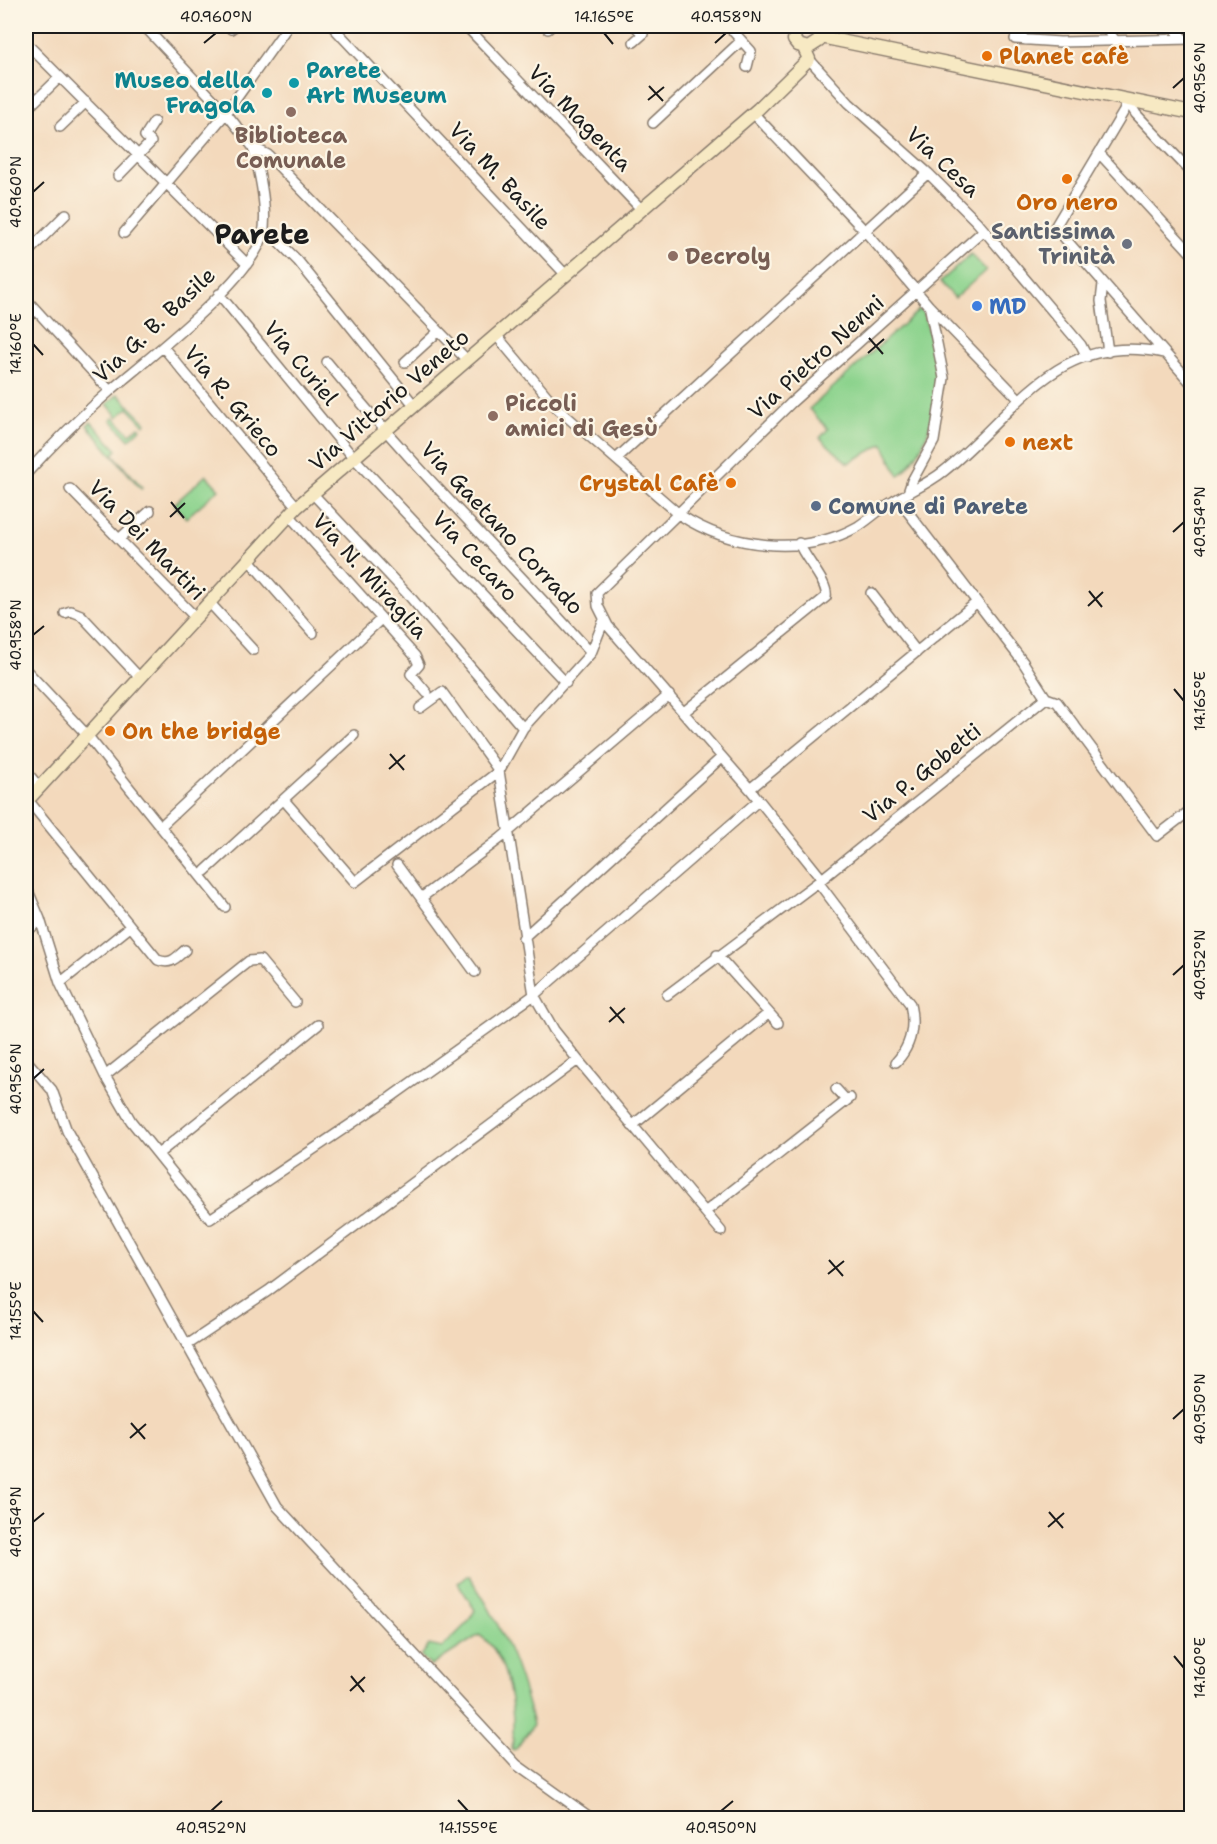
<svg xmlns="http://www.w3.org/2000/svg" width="1217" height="1844" font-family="'Shantell Sans',sans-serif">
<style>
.green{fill:#8cd38d;stroke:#547854;stroke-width:1.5}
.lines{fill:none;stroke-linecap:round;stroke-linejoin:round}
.street-casing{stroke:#887a6c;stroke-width:12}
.secondary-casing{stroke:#887a6c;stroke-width:15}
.street{stroke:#fff;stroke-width:9}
.secondary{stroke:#f7e9c3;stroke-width:12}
.ticks{fill:none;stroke:#1c1c1c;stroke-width:2}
.food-dot{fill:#e8710a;stroke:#fcf5e5;stroke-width:2}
.culture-dot{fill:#0f9aa8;stroke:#fcf5e5;stroke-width:2}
.education-dot{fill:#8d6e63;stroke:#fcf5e5;stroke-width:2}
.worship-dot{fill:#6b7280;stroke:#fcf5e5;stroke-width:2}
.shop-dot{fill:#3f7fe0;stroke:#fcf5e5;stroke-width:2}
.service-dot{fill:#5c6f8a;stroke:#fcf5e5;stroke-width:2}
.labels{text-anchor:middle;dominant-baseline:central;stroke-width:4.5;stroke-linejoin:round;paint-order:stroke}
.food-label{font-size:22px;font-weight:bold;fill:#c56008;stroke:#fcf5e5;text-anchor:start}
.culture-label{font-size:22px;font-weight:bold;fill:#0d838f;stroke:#fcf5e5;text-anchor:start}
.street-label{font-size:22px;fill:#1c1c1c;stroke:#fcf5e5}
.education-label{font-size:22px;font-weight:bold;fill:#785e54;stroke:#fcf5e5;text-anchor:start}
.worship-label{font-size:22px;font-weight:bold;fill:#5b616d;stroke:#fcf5e5;text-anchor:end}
.shop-label{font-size:22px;font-weight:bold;fill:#366cbe;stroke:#fcf5e5;text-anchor:start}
.service-label{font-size:22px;font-weight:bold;fill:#4e5e75;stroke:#fcf5e5;text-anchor:start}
.district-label{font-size:28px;font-weight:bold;fill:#1c1c1c;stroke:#fcf5e5}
.neatline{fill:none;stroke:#1c1c1c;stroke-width:2}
.ticks-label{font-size:15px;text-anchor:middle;fill:#1c1c1c}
</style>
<rect width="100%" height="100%" fill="#fcf5e5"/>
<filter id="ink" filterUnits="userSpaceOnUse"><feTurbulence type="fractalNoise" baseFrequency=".0167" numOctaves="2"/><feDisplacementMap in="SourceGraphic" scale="12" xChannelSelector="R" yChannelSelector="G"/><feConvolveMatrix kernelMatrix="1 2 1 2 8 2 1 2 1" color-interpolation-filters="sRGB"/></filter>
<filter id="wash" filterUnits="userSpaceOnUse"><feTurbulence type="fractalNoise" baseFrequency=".008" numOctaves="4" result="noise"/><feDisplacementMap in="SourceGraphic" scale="24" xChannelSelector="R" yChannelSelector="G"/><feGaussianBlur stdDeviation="1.35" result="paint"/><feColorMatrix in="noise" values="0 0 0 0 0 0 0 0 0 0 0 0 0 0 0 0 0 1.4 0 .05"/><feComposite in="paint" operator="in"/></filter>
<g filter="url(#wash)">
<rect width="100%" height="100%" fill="#f3d9bc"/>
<!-- green -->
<path class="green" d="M 971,254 L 986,270 L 955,298 L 940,282 Z
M 921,308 C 942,361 945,434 899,476 L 883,444 L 848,463 L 820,438 L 828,429 L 809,409 Z
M 118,394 L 146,423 L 144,425 L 128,408 L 118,417 L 107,404 Z
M 114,417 L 130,434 L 139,427 L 141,429 L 129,440 L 111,420 Z
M 91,422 L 117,450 L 113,454 L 142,487 L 141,489 L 87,425 Z
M 206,475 L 219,489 L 186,518 L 174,504 Z
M 468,1575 C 500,1620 521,1672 533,1725 L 516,1749 L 512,1750 C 516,1717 510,1654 479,1635 L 431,1666 L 421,1656 L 429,1645 L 442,1648 L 468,1622 L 475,1610 L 458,1583 Z"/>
</g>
<g filter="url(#ink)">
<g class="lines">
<defs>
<path id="street" d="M 144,26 L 226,113 L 253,147 L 268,155 L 467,360
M 332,26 L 566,275
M 466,26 L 642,210
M 735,26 L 731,29 L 751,51 L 747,67
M 1013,26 L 1025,40
M 1104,26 L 1114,39
M 1173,26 L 1183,39
M 231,29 L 235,26
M 548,29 L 551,26
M 1015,39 L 1060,42 L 1192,39
M 634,42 L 643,34 L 635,26
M 26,43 L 247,264
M 809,59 L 849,103 L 928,173 L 977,222 L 1081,345 L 1087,357
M 1127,100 L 1124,111 L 1055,227 L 1192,384
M 1127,100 L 1136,114 L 1192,173
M 26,110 L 60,77
M 753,113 L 865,231 L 929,306 L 1019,399
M 653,123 L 741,41
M 60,127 L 86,102
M 1099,153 L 1192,254
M 118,176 L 151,142 L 145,136 L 154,122
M 124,233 L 226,113 L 288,26
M 263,233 L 278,241 L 298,261 L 410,400
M 26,254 L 66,214
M 1103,284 L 1101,301 L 1108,352
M 219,294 L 353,457 L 566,683
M 26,299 L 110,391
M 26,319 L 35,310
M 496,335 L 557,408 L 680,515 C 730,548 803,557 857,527 C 870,519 880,508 894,501 C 911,491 929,483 944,471 C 1016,414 1055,330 1164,353
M 163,347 L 297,507
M 327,362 C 410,464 504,556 591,653
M 405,362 L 439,331
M 616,459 L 928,173
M 26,474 C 52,445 81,416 111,390 C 146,360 254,277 263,234 C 268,211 259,170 253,147
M 70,489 L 195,617
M 312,493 L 411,598 L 523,728
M 908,493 L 912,481 L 934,441 L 944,378 L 930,309
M 898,499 L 1023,662 L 1046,698 L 1057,702 L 1157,836 L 1192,809
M 289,515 L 415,656 L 419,665 L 411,674 L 427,693
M 119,539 L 150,511
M 249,560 L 313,633
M 871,593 L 917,652
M 209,602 L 253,650
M 65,613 L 71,611 L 81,615 L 140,678
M 26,670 L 87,735 L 225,907
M 420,708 L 442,692 L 499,771 L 534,995 L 554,1030 L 578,1060 L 721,1231
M 684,712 L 826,597 C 829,583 804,558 799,543
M 26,771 L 39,787
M 750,789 L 976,603
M 28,800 L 158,960 C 171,965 176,958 185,950
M 284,800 L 355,882 L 499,771 L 523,728 L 591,653 L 604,620
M 161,826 L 381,619
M 397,865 L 475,972
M 205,871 L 354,735
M 822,879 L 750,789 L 608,626 L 598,606 L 597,593 L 791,403 L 983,231
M 818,882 L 910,1004 C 915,1026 912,1045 896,1062
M 26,886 L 40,919 L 60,983 L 105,1076 L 131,1121 L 210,1219 L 391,1097 L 534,995 L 758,801
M 421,898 L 501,838 L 669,695
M 26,933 L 40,919
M 523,938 L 722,757
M 717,955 L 778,1023
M 60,983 L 130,927
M 667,995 L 822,879 L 1046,698
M 26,1060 L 52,1090 L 67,1131 L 277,1506 L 517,1765 L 591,1818
M 105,1076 L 249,961 L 260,960 L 295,1002
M 836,1089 L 846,1100
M 632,1126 L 769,1013
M 158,1154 L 318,1025
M 705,1212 L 850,1098
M 187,1345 L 268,1291 L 578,1060"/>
<path id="secondary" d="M 796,26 L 794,40 L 798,45 L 808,48 L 819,41 L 821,33 L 819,26
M 821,37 L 1192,113
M 26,802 L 297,507 L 758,109 L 809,59 L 804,48"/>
</defs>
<!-- street casing -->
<use href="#street" class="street-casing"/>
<!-- secondary casing -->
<use href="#secondary" class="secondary-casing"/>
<!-- street -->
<use href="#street" class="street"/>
<!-- secondary -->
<use href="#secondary" class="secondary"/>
</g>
</g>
<!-- ticks -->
<path class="ticks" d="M 604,33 L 613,44M 204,43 L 216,33M 715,43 L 726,33M 649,86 L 663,101M 1173,88 L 1184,78M 648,100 L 664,87M 33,192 L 44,182M 869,338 L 883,354M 33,344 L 43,355M 868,353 L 884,339M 171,502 L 184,518M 170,517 L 185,503M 1173,532 L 1184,522M 1089,591 L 1102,607M 1088,606 L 1103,592M 33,635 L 44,626M 1174,689 L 1184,701M 390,754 L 404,770M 389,769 L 405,755M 1173,975 L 1184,965M 610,1007 L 624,1023M 609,1022 L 625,1008M 33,1079 L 44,1069M 829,1260 L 843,1276M 828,1274 L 844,1261M 33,1311 L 43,1322M 1173,1419 L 1184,1409M 131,1423 L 145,1439M 130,1438 L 146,1424M 1049,1512 L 1063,1528M 33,1522 L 44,1513M 1048,1527 L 1064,1513M 1174,1656 L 1184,1668M 351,1676 L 364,1692M 350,1691 L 365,1677M 458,1800 L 468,1811M 211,1811 L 222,1801M 721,1811 L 733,1801"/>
<!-- markers -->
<g class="food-dot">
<circle cx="987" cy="56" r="6"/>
<circle cx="1067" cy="179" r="6"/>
<circle cx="1010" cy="442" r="6"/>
<circle cx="731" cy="483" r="6"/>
<circle cx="110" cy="731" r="6"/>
</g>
<g class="culture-dot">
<circle cx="294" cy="83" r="6"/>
<circle cx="267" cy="93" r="6"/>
</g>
<g class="education-dot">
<circle cx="291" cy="112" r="6"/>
<circle cx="673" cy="256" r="6"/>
<circle cx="493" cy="416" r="6"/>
</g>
<circle class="worship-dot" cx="1127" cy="244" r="6"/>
<circle class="shop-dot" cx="977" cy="306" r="6"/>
<circle class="service-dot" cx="816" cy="506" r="6"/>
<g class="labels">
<!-- food labels -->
<g class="food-label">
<text x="999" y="56">Planet cafè</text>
<text x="1067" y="202" text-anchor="middle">Oro nero</text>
<text x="1022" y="442">next</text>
<text x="719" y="483" text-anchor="end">Crystal Cafè</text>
<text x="122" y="731">On the bridge</text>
</g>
<!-- culture labels -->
<g class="culture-label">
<text x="306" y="70">Parete<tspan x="306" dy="25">Art Museum</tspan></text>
<text x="255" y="80" text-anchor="end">Museo della<tspan x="255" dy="25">Fragola</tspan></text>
</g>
<!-- street labels -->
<g class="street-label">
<text transform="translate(580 118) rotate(46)">Via Magenta</text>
<text transform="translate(943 162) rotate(43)">Via Cesa</text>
<text transform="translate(500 176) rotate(47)">Via M. Basile</text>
<text transform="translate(154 325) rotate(-43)">Via G. B. Basile</text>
<text transform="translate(816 357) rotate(-42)">Via Pietro Nenni</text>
<text transform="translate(301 363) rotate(50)">Via Curiel</text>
<text transform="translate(389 400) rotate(-41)">Via Vittorio Veneto</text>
<text transform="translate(233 401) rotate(50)">Via R. Grieco</text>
<text transform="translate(502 528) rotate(47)">Via Gaetano Corrado</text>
<text transform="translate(147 540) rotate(46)">Via Dei Martiri</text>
<text transform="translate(475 556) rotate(47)">Via Cecaro</text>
<text transform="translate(370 576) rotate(48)">Via N. Miraglia</text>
<text transform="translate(922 773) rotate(-39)">Via P. Gobetti</text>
</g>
<!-- education labels -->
<g class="education-label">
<text x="291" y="135" text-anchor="middle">Biblioteca<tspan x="291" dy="25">Comunale</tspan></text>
<text x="685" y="256">Decroly</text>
<text x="505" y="403">Piccoli<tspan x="505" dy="25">amici di Gesù</tspan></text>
</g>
<!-- worship labels -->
<g class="worship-label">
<text x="1115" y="231">Santissima<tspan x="1115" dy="25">Trinità</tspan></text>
</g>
<!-- shop labels -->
<g class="shop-label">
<text x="989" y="306">MD</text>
</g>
<!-- service labels -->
<g class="service-label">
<text x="828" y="506">Comune di Parete</text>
</g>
<!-- district labels -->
<g class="district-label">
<text x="262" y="234">Parete</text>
</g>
</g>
<!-- margin -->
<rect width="1217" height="1844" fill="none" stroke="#fcf5e5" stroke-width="66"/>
<rect x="33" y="33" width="1151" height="1778" class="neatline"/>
<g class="ticks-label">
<text x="216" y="22">40.960°N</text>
<text x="604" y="22">14.165°E</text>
<text x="726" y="22">40.958°N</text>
<text transform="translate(1200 78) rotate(-90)" y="5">40.956°N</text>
<text transform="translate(16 192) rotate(-90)" y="5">40.960°N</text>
<text transform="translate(16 344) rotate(-90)" y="5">14.160°E</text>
<text transform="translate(1200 522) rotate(-90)" y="5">40.954°N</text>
<text transform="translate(16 635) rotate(-90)" y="5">40.958°N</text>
<text transform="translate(1200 701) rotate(-90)" y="5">14.165°E</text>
<text transform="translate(1200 965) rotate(-90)" y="5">40.952°N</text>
<text transform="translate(16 1079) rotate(-90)" y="5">40.956°N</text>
<text transform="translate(16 1311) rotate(-90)" y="5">14.155°E</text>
<text transform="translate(1200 1409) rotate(-90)" y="5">40.950°N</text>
<text transform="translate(16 1522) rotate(-90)" y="5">40.954°N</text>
<text transform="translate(1200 1668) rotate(-90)" y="5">14.160°E</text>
<text x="211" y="1833">40.952°N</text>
<text x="468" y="1833">14.155°E</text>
<text x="721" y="1833">40.950°N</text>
</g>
</svg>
